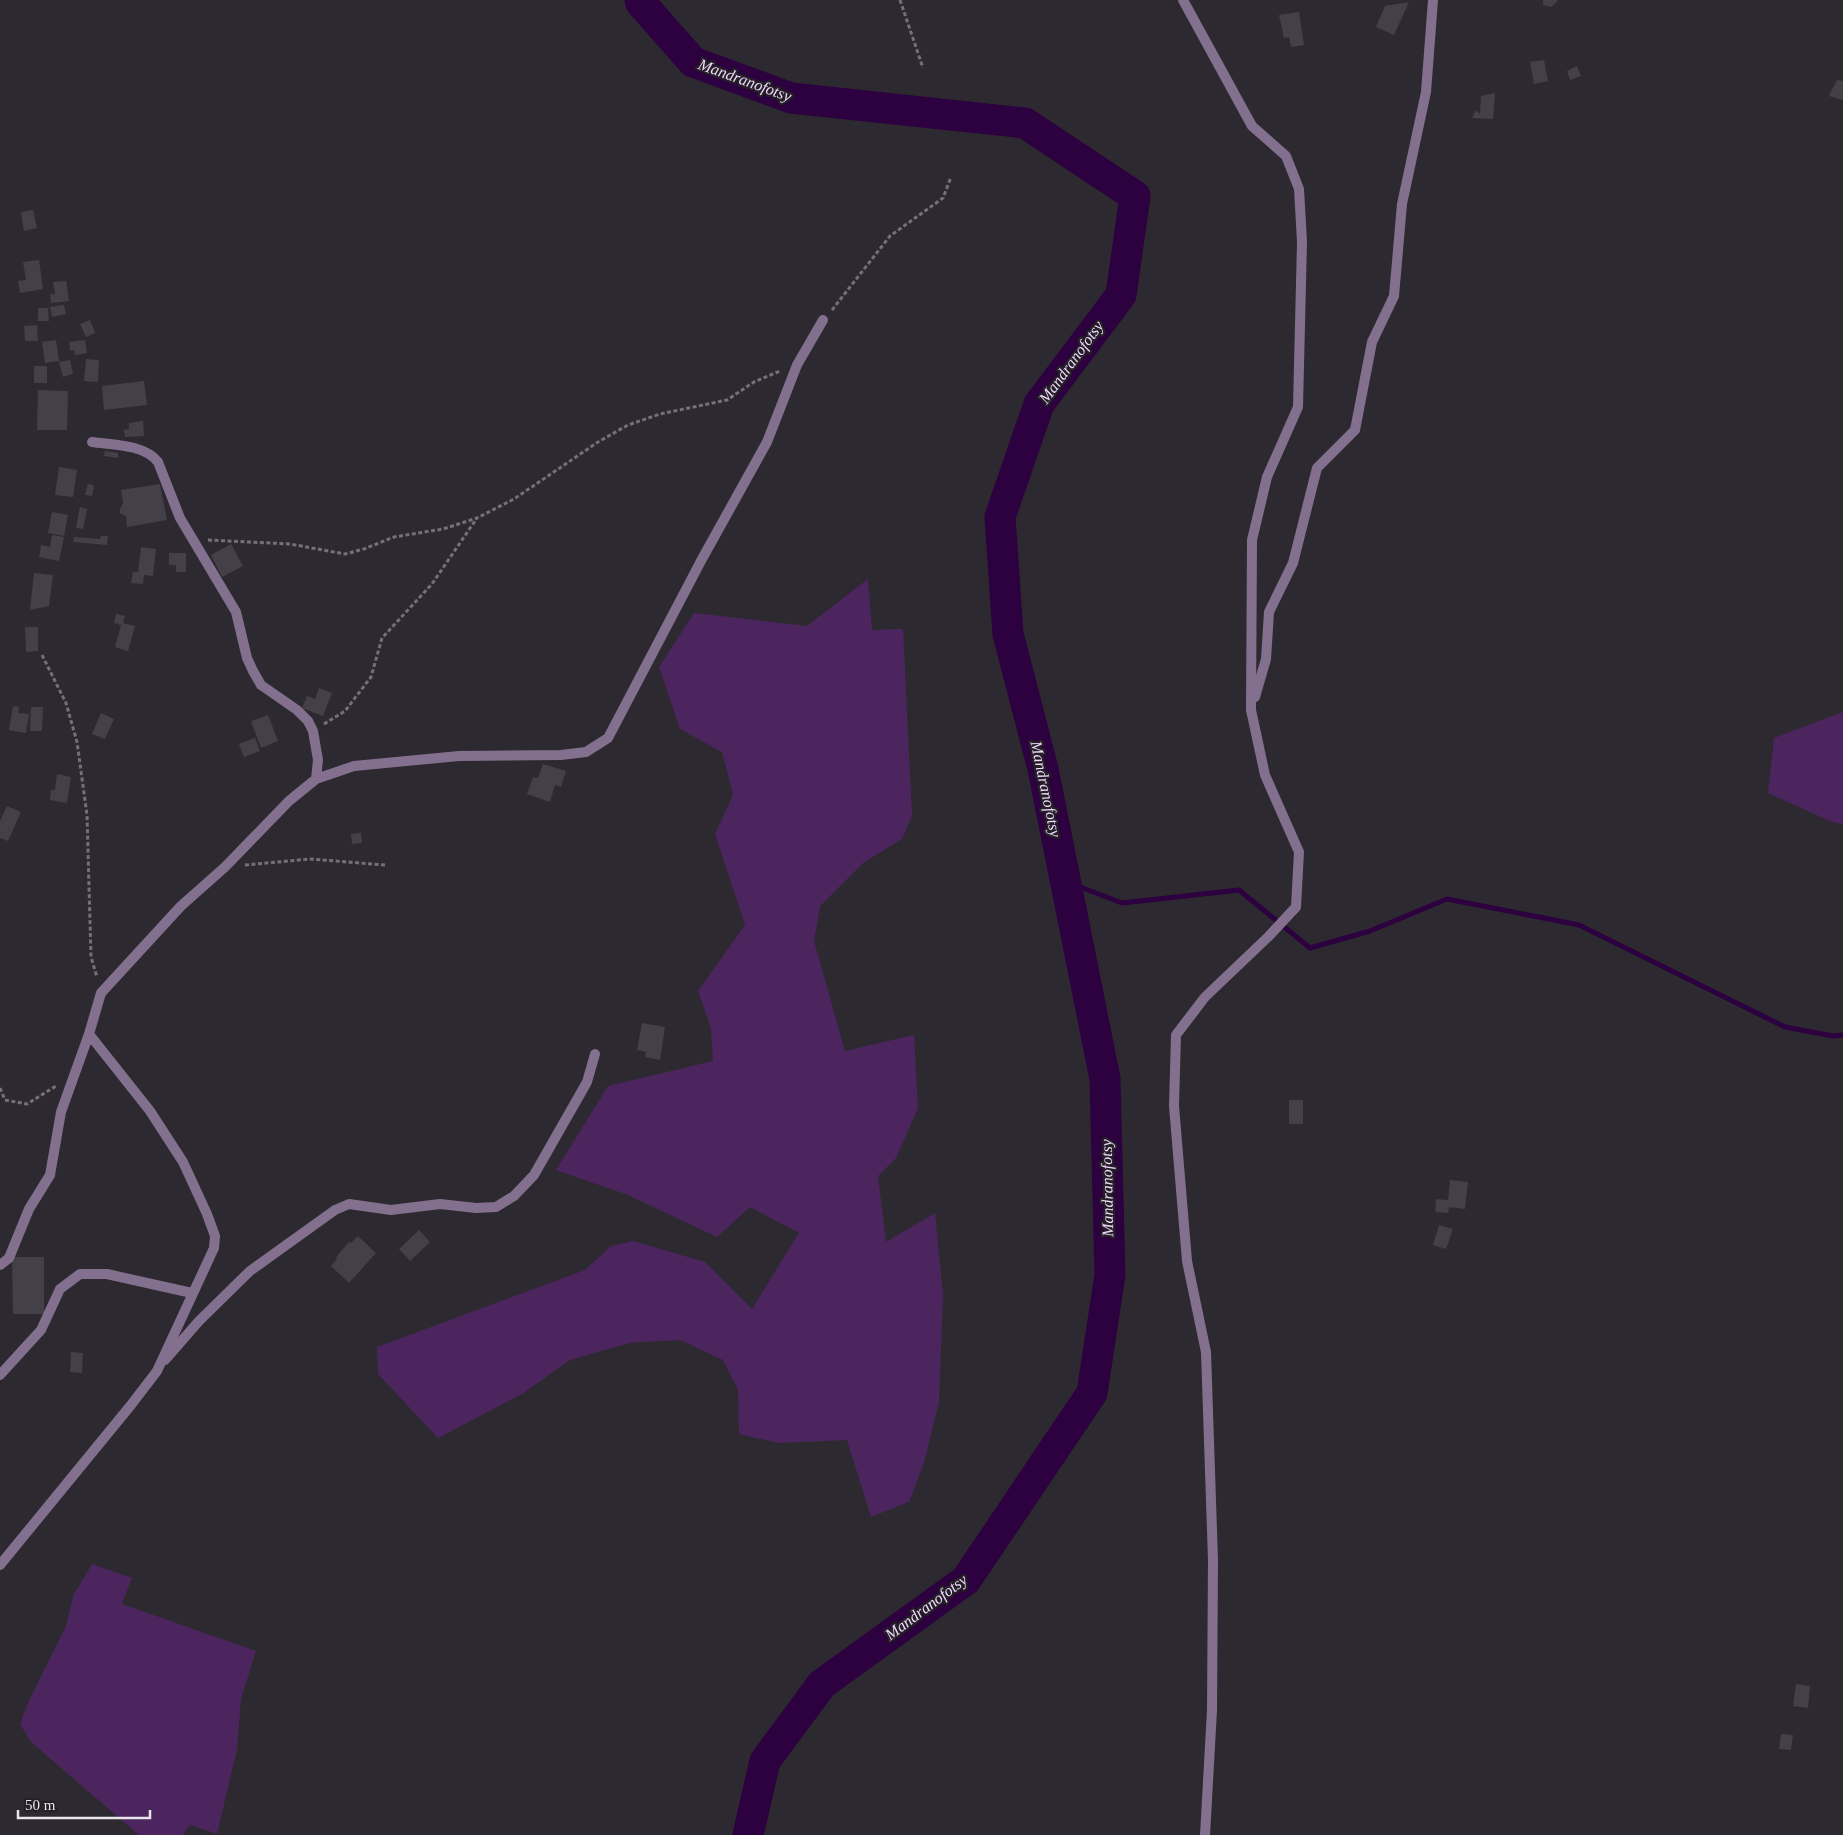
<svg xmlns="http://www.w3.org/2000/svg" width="1843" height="1835" font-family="Georgia,serif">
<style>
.green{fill:#4c255f}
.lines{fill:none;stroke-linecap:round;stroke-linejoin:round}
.stream{stroke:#2d003f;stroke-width:5}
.river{stroke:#2d003f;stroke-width:31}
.building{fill:#444047}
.path{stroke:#747176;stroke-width:3;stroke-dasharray:4 2.5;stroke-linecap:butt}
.minor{stroke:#83708e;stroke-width:10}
.labels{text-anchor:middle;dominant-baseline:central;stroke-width:4.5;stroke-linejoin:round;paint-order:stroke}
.water-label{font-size:16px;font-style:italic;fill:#f0d8fe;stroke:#242026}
</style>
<rect width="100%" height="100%" fill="#2d2930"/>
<!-- green -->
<path class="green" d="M 868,579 L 872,630 L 903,629 L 912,816 L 902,839 L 863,863 L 820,906 L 814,941 L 845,1051 L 914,1035 L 918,1108 L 896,1158 L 878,1176 L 886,1242 L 935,1213 L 943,1295 L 939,1402 L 924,1463 L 909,1502 L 871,1517 L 847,1440 L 779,1443 L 739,1434 L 738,1390 L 723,1360 L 680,1340 L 629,1343 L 570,1360 L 522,1394 L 438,1438 L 378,1374 L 377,1347 L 585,1270 L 611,1246 L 633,1241 L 705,1262 L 752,1309 L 799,1233 L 750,1207 L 717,1237 L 628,1195 L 556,1170 L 608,1086 L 713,1061 L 711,1028 L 698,991 L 745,925 L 715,834 L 733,795 L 722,752 L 680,729 L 659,667 L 694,613 L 807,626 Z
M 1843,712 L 1843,824 L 1832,822 L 1768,793 L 1774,738 Z
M 92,1564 L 132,1578 L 122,1604 L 256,1651 L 241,1699 L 237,1749 L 217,1834 L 190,1825 L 183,1835 L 139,1835 L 31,1742 L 20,1724 L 27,1705 L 66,1626 L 73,1596 Z"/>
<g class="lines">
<!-- stream -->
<path class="stream" d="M 1065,881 L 1122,903 L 1239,890 L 1310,948 L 1370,931 L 1447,899 L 1579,925 L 1785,1027 L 1833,1036 L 1843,1035"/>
<!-- river -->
<path class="river" d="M 640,0 L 641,3 L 693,62 L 791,98 L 1025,123 L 1135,196 L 1121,295 L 1039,404 L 1000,517 L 1008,634 L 1043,769 L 1105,1079 L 1110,1275 L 1092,1393 L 966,1580 L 822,1684 L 765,1761 L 748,1835"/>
</g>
<!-- building -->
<path class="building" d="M 1543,0 L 1557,0 L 1557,2 L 1551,7 L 1543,5 Z
M 1409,2 L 1394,35 L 1376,27 L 1385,6 Z
M 1299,12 L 1304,45 L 1291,47 L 1289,37 L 1284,38 L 1279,15 Z
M 1544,60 L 1548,81 L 1534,84 L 1530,62 Z
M 1577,66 L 1581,76 L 1570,80 L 1567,71 Z
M 1837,80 L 1843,81 L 1843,100 L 1829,96 Z
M 1495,93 L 1493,119 L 1472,118 L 1476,110 L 1480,114 L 1481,96 Z
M 33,210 L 37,228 L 24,231 L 21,212 Z
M 39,260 L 43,289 L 20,293 L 18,281 L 26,280 L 23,262 Z
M 66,281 L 69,301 L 51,303 L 50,294 L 55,294 L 53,282 Z
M 64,305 L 66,314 L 52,317 L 50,307 Z
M 38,308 L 48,308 L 49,321 L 38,321 Z
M 90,320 L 95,333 L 86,337 L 80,324 Z
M 37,325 L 38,341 L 25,341 L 24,326 Z
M 56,340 L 59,361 L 45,363 L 42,342 Z
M 85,340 L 87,353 L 75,355 L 74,350 L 70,351 L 69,342 Z
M 86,359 L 99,360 L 98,382 L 84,381 Z
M 70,360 L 73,374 L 63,377 L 59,362 Z
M 34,366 L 47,366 L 47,383 L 34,383 Z
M 144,381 L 147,405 L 104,410 L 102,386 Z
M 38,390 L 68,391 L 67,430 L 37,430 Z
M 143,421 L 144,436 L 125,437 L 124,430 L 129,429 L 129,423 Z
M 105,451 L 118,453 L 118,458 L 104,456 Z
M 59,467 L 77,470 L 73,497 L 55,495 Z
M 88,484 L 94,485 L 92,496 L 85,495 Z
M 160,484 L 167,520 L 127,527 L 126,516 L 120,513 L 120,509 L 123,503 L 121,490 Z
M 80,507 L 87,509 L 83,529 L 76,528 Z
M 52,512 L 68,515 L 64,536 L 48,533 Z
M 52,535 L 64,537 L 59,561 L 39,557 L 41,545 L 50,547 Z
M 101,536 L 108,536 L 107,545 L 73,542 L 74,537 L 100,539 Z
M 231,544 L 243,566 L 222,577 L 211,555 Z
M 141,547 L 156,549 L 153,576 L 144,575 L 143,584 L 131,583 L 133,572 L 138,572 Z
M 169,553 L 186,553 L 186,572 L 176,572 L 176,565 L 169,565 Z
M 34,573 L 53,575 L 49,606 L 30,610 Z
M 116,614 L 125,616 L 123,623 L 135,626 L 128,651 L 115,647 L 121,625 L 114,623 Z
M 25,627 L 38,627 L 38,651 L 26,652 Z
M 319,688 L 332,693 L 323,716 L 302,708 L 307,696 L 315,699 Z
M 13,706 L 19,707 L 18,713 L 29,714 L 26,733 L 9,730 Z
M 31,707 L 43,707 L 42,731 L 30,731 Z
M 101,713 L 114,719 L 105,739 L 92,734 Z
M 268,715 L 278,741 L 261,748 L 251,721 Z
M 255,738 L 260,751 L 244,757 L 239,744 Z
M 543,764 L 566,771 L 561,787 L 555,785 L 550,802 L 527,794 L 533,777 L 538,778 Z
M 57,774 L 71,777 L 67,803 L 50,800 L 51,790 L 55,790 Z
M 7,806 L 21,812 L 8,841 L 0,838 L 0,821 Z
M 361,833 L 362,843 L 352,844 L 351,834 Z
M 642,1023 L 665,1027 L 660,1060 L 645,1057 L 646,1052 L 637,1050 Z
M 1289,1100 L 1303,1100 L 1303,1124 L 1289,1124 Z
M 1450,1180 L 1468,1182 L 1465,1209 L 1449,1207 L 1448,1213 L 1435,1212 L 1436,1199 L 1448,1200 Z
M 1439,1225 L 1453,1229 L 1446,1249 L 1433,1245 Z
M 419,1230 L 430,1242 L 410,1261 L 399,1249 Z
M 358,1236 L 376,1253 L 349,1283 L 331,1266 L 337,1259 L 336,1257 L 349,1242 L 351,1243 Z
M 12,1257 L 44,1257 L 44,1314 L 13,1314 Z
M 71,1352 L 83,1353 L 82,1373 L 70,1372 Z
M 1796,1684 L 1810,1686 L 1808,1708 L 1793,1706 Z
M 1781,1734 L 1793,1735 L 1791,1750 L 1779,1749 Z"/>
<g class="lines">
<!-- path -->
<path class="path" d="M 900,0 L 923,68
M 832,310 L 890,236 L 943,198 L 951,177
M 208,540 L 290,544 L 345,554 L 364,549 L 394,537 L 443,529 L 477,518 L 514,499 L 598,442 L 628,425 L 660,414 L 727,400 L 754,382 L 780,371
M 42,655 L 66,703 L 77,742 L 87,815 L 91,957 L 97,977
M 324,724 L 345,711 L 371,677 L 382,638 L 432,584 L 477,518
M 245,865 L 310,859 L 385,865
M 0,1088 L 5,1100 L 27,1104 L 56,1086"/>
<!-- minor -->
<path class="minor" d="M 1183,0 L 1252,126 L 1286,156 L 1299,189 L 1302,242 L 1298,407 L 1267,477 L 1252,540 L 1251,710 L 1265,775 L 1299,852 L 1296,907 L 1268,937 L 1205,997 L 1176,1035 L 1174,1106 L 1187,1261 L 1206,1352 L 1213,1560 L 1212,1710 L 1205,1835
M 92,442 C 112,445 144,444 158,462 L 180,518 L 236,612 L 247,658 L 253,671 L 261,685 L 297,710 L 308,721 L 313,731 L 318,760 L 316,779
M 1255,697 L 1266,659 L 1269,612 L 1293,563 L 1317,468 L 1355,430 L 1372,342 L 1394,296 L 1402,204 L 1426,92 L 1433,0
M 0,1265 L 9,1258 L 29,1209 L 50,1175 L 61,1112 L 89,1034
M 165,1360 L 199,1321 L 250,1271 L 335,1210 L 349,1204 L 391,1210 L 440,1204 L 476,1208 L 496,1207 L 514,1196 L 534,1175 L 587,1082 L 595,1054
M 0,1375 L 41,1330 L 60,1289 L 80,1274 L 107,1274 L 192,1293
M 0,1565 L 131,1405 L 157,1371 L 214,1248 L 215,1236 L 207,1214 L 183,1162 L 150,1111 L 89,1034 L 101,993 L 181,906 L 225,867 L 289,801 L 316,779 L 354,766 L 459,756 L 561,755 L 586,752 L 608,738 L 702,559 L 767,442 L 797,365 L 823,320"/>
</g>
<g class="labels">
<!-- water labels -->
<g class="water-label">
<text transform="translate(745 80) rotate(20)">Mandranofotsy</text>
<text transform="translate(1071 362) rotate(-54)">Mandranofotsy</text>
<text transform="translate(1046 789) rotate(78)">Mandranofotsy</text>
<text transform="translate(1107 1188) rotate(-91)">Mandranofotsy</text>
<text transform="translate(926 1607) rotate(-37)">Mandranofotsy</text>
</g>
</g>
<!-- scale -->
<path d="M18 1810v8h132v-8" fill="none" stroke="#e8e6ea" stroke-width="2.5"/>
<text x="25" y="1810" font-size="15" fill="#e8e6ea" stroke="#242026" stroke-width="4" paint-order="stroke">50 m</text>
</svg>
